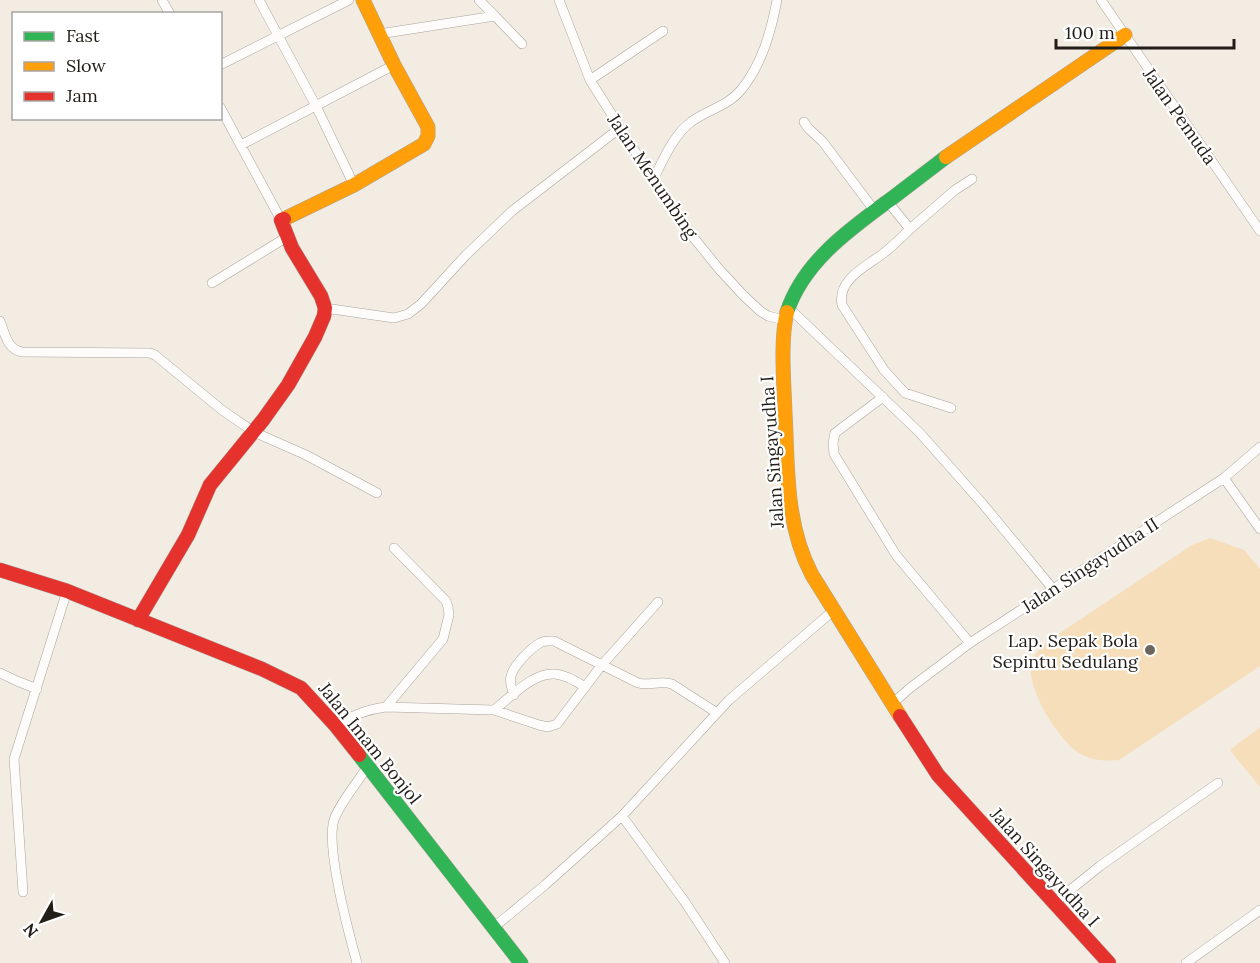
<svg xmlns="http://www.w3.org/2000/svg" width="1260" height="963" font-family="Lora,serif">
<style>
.green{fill:#f6deba}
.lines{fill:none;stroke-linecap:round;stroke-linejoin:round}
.street-casing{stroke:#aaa49d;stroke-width:10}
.fast-casing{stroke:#aaa49d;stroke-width:15}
.slow-casing{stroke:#aaa49d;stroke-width:15}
.jam-casing{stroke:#aaa49d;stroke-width:15}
.street{stroke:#fdfcfb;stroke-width:9}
.fast{stroke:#30b455;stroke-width:14}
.slow{stroke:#ff9f0a;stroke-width:14}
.jam{stroke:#e5322d;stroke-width:14}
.poi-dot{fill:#6b655d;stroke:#fff;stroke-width:2}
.labels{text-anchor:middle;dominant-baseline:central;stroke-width:4.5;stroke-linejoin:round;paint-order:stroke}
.street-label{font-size:18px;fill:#221d16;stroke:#fff}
.poi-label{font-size:18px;fill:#221d16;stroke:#fff;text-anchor:end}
</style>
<rect width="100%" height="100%" fill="#f3ece2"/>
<!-- green -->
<path class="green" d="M 1210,538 L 1244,550 L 1260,569 L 1260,666 L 1119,760 C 1105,761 1092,761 1079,753 C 1059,741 1021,682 1033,658 C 1036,652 1044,646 1048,641 L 1192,545 Z
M 1260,727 L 1260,787 L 1230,750 Z"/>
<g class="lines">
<defs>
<path id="street" d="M 162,0 L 170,14
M 259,0 L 316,106 L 354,185
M 479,0 L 495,16
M 559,0 L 590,80 L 653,180 L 689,232 L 719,269 L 743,295 L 760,311 L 768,316 L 785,320
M 1101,0 L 1260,231
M 379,34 L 495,16 L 522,44
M 220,65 L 349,0
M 590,80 L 663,31
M 220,107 L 281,220
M 804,122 L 808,128 L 823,142 L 874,210
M 241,145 L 394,65
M 653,180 C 662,162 674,134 691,122 C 707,110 728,106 741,90 C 762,64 771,32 777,0
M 888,202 L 910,229 C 902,237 894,245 885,252 C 868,266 837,278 842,305 L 884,370 L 905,393 L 951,408
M 910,229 L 955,190 L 972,179
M 212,283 L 287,237
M 325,308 L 394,318 L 408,314 L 421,304 L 466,255 L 512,211 L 620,128
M 789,308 L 919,432 L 982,503 L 1053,589
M 0,321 C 5,334 7,349 22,352 L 150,353 L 155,355 L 222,410 L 254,432 L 306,455 L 377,493
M 883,397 L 835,433 L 833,443 L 834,454 L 896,555 L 970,643
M 1224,478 L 1260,529
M 0,673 L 17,681 L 37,689
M 514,695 C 512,689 509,682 511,676 C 513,666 531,648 540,643 C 544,640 549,641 554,641 L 638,683 C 650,686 661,680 672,684 L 717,713
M 892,704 L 910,688 L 970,643 L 1224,478 L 1260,447
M 386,707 L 443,639 L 449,615 L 448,607 L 446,601 L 394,548
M 494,710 C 511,697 533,672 555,674 C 566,675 576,681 585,687
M 335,725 C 352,716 367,709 386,707 L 494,710 L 539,725 L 548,727 L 557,724 L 601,666 L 658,602
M 622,816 L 685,902 L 725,963
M 23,892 L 14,759 L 67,591
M 1054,903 L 1100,866 L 1218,783
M 493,928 L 545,885 L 622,816 L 729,700 L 834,610
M 357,963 C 349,934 324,842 335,817 C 343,799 357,783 368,766
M 1186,963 L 1260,910"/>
<path id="fast" d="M 787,312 C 804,260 853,227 895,196 C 912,183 929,170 946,157
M 359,755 L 521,963"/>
<path id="slow" d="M 946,157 L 1125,35
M 284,219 L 354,185 L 424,144 L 428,136 L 428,127 L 394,65 L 363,0
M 787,312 C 780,341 784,383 785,413 C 788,468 785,524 812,575 L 900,716"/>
<path id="jam" d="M 0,570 L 67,591 L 262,669 L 301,688 L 335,725 L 359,755
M 138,620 L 188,535 L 210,485 L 263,420 L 288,385 L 315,337 L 324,316 L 325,308 L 321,296 L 292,248 L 281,220 L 284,219
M 900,716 L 938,775 L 1109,963"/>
</defs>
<!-- street casing -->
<use href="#street" class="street-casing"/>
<!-- fast casing -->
<use href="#fast" class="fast-casing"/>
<!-- slow casing -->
<use href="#slow" class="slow-casing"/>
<!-- jam casing -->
<use href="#jam" class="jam-casing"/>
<!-- street -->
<use href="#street" class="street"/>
<!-- fast -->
<use href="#fast" class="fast"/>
<!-- slow -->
<use href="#slow" class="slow"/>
<!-- jam -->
<use href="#jam" class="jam"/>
</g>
<!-- markers -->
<circle class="poi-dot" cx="1150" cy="650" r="6"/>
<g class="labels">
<!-- street labels -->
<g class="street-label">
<text transform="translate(1180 116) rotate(55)">Jalan Pemuda</text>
<text transform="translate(653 176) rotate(56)">Jalan Menumbing</text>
<text transform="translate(772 452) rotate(-94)">Jalan Singayudha I</text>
<text transform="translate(1090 565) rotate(-33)">Jalan Singayudha II</text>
<text transform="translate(370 743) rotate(51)">Jalan Imam Bonjol</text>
<text transform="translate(1045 867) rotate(48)">Jalan Singayudha I</text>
</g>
<!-- poi labels -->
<g class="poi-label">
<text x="1138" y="640">Lap. Sepak Bola<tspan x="1138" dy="21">Sepintu Sedulang</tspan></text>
</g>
</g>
<!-- legend -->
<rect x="12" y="12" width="210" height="108" fill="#ffffff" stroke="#a7a5a2" stroke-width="1.5"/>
<rect x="24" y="32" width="30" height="9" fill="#30b455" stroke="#a7a5a2" stroke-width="1.5"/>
<text x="66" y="42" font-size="18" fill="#221d16">Fast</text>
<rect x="24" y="62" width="30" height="9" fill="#ff9f0a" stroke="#a7a5a2" stroke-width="1.5"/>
<text x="66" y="72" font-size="18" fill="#221d16">Slow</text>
<rect x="24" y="92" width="30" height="9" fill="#e5322d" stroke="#a7a5a2" stroke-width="1.5"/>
<text x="66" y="102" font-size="18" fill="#221d16">Jam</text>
<!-- north arrow -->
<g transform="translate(42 921) rotate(230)" stroke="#ffffff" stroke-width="4.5" paint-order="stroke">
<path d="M0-4.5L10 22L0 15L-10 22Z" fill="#221d16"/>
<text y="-9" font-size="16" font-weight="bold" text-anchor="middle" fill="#221d16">N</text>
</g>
<!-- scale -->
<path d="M1056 39v9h178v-9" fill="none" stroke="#221d16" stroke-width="3"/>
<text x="1065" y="39" font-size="18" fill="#221d16" stroke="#ffffff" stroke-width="4.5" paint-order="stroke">100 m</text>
</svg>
